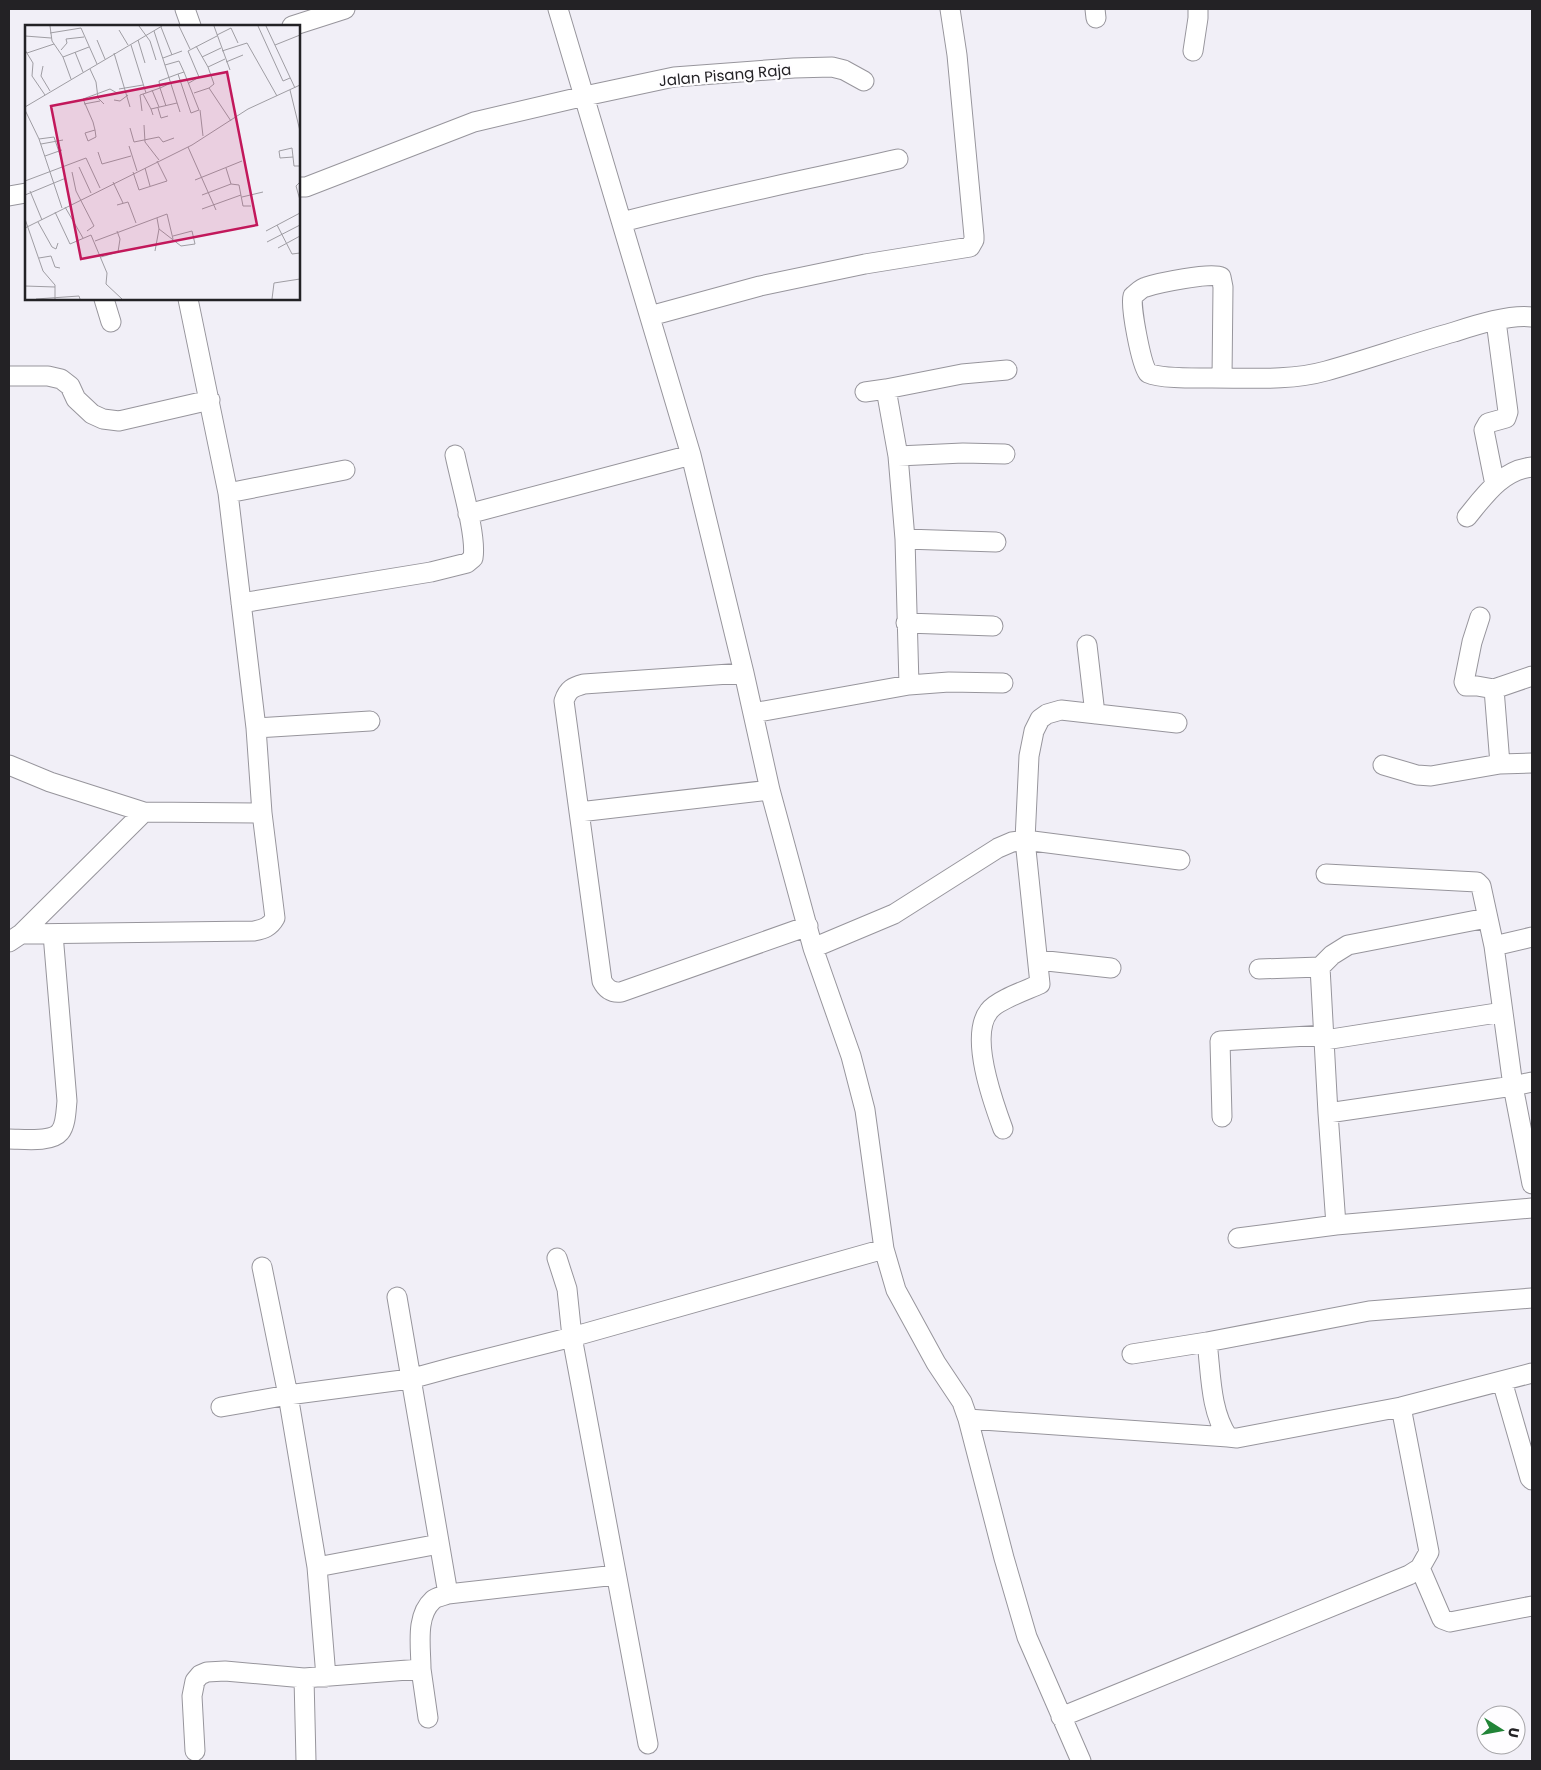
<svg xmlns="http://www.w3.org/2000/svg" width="1541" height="1770" font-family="Poppins,sans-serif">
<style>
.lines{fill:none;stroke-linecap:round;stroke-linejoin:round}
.street-casing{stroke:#97959c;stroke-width:21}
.street{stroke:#fff;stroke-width:19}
.labels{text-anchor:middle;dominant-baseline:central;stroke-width:4.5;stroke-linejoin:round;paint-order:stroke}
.street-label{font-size:15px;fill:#232225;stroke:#fefdff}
.inset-road{fill:none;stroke:#9f9da3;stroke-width:1}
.view{fill:#c2185b;fill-opacity:0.15;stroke:#c2185b;stroke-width:2.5}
.inset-edge{fill:none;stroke:#232225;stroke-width:2.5}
</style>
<rect width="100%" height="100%" fill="#f1eff7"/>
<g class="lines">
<defs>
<path id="street" d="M 185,9 L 191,26
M 558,9 L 691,455 L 744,673 L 770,790 L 813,948 L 851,1056 L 865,1110 L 884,1249 L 896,1290 L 936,1363 L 962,1402 L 968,1419 L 1004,1558 L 1027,1637 L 1081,1761
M 1095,9 L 1096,18
M 292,26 L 345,9
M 1193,51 L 1198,18 L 1198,9
M 299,187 L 306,187 L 474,122 L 585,96 L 674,77 L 794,68 L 832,67 L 844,70 L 864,81
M 9,196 L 26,193
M 622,222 C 713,198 806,180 898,159
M 104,299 L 111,322
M 650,316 L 760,286 L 865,264 L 970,247 L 974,240 L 974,236 L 957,55 L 950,9
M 9,376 L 48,376 L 61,379 L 70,386 L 76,399 L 92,414 L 103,419 L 119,421 L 210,400
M 1222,378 L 1223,287 L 1221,277 C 1211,272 1158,283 1146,287 C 1141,288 1137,293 1133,296 C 1130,306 1141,364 1148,373 C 1161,379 1196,378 1212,378 C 1250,378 1290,381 1326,371 C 1369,359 1411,344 1454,332 C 1476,325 1510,314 1532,317
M 865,392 L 886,389
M 898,456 L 963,453 L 1005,454
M 1495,485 L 1484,430 L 1488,423 L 1506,418 L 1508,412 L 1496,321
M 228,493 L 345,470
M 468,514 L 691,455
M 1467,517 C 1485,495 1502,470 1532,467
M 905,539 L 996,542
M 241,603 L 431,572 L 467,563 L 473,558 C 477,536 460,480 455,455
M 1480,617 L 1472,642 L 1464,682 L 1466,686 L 1477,686 L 1494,689 L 1500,764
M 906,623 L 993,626
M 1087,645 L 1095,714
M 744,673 L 584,684 C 573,687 568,689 564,701 L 602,981 C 606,989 612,993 621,992 L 808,926
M 909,685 L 905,539 L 898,456 L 886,389 L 962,374 L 1007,370
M 1494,689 L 1532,676
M 753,713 L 909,685 L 949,682 L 1003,683
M 256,728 L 370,721
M 9,765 L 50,782 L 144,812 L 262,813
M 1383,765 L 1417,775 L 1431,776 L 1500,764 L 1532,763
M 579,812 L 770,790
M 1326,874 L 1477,882 L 1481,886 L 1494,946 L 1532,937
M 21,934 L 254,931 C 264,929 270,927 275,918 L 262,813 L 256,728 L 228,493 L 188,299
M 9,942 L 21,934 L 144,812
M 1494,946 L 1513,1086 L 1532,1082
M 813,948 L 894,914 L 998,848 L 1012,842 L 1025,840 L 1180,860
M 1038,960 L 1111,968
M 1320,967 L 1332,955 L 1348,945 L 1487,918
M 1259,969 L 1320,967 L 1328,1113 L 1336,1225
M 1325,1040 L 1503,1012
M 1328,1113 L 1513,1086 L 1532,1184
M 1222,1117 L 1220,1041 L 1325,1035
M 1003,1129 C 993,1102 969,1036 989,1011 C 997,1000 1027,990 1040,984 L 1025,840 L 1029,756 L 1034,731 L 1040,719 L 1047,714 L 1061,710 L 1177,723
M 9,1139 C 22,1139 51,1143 60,1132 C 66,1125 66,1110 67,1101 L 53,934
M 1238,1238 L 1336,1225 L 1532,1208
M 557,1258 L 567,1289 L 572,1337 L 648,1744
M 262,1267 L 288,1395 L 317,1567 L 326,1677
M 1532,1298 L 1369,1311 L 1207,1342 C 1211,1373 1210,1411 1228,1437 L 1237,1438 L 1401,1407 L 1532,1373
M 1132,1354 L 1207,1342
M 1502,1381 L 1530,1478 L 1532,1480
M 221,1407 L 288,1395 L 410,1379 L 454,1367 L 572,1337 L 884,1249
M 968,1419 L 1228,1437
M 317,1567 L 439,1544
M 1420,1568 L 1442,1619 L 1450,1622 L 1532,1606
M 448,1594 L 616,1575
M 421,1669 L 428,1718
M 304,1678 L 306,1761
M 1061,1717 L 1409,1575 L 1420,1568 L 1429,1552 L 1401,1407
M 195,1751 L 192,1696 L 195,1681 L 200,1675 L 207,1672 L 225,1671 L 304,1678 L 421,1669 C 421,1647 415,1616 433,1600 C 436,1597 443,1596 448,1594 L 397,1297"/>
</defs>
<!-- street casing -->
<use href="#street" class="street-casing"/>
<!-- street -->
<use href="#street" class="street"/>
</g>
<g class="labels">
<!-- street labels -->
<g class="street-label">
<text transform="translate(725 75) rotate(-5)">Jalan Pisang Raja</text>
</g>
</g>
<!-- overview -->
<g transform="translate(25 25)">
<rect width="275" height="275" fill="#f1eff7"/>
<path class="inset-road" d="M 25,1 L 27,16 L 38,32 L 46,54M 114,1 L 125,16 L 131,35M 154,1 L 165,24M 189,1 L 205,45M 233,1 L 258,56 L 265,53M 241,1 L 270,63M 136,2 L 147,30M 94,5 L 103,20M 129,6 L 155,87M 25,8 L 56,3 L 72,39M 192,10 L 206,3 L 213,18M 0,11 L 26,13M 72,15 L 80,34M 113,15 L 120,38M 106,20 L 121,68 L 115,70 L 117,86M 250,20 L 275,10M 171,21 L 183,42 L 200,34M 0,25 L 8,38 L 7,51 L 20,70M 36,25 L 42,18 L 41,14 L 59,12M 197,26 L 222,18 L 252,71M 50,27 L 58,47M 2,28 L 29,19M 89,28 L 105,82M 38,32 L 64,22M 177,32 L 196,23M 138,33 L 157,26M 201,37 L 218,30M 140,40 L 154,36 L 159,47M 18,41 L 16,51 L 25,66M 183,42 L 189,59 L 184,63M 65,44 L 71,57 L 73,73 L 79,79M 164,58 L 174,52 L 163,26 L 192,11M 94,64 L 118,60M 127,65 L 134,82M 265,65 L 275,106M 121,68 L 135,63 L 134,56 L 145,52 L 153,49 L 159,47 L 174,85 L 166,88 L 153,49M 169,68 L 184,63 L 206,96M 118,69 L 126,84M 89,75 L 95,76 L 103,70M 59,79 L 75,76M 141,81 L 135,63 L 146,58M 0,82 L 137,1M 133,83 L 136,93 L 143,91M 0,85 L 14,114 L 37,183M 175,85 L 178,111M 128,90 L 126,84 L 152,78M 119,100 L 120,117 L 134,135M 105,103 L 109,117 L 134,112 L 138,117 L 149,113M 70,105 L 60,108 L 63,116 L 71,112 L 70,105 L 68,97 L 58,74 L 85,64 L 92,68M 14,114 L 29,112 L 35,130M 16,119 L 38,115M 104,121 L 112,146M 163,122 L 191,185M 73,127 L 77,139 L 106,131M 20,131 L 37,125M 268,132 L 255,133 L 254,126 L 267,123 L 269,141 L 274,141M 54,142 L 66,168M 120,143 L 125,161M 201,143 L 206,159M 47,147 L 51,166 L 69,201 L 62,206M 108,147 L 114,165 L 142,156 L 132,136M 170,155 L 217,136M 0,156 L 61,133 L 75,163M 88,157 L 98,178M 275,157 L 271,161 L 275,175M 5,166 L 17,195M 0,170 L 41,153M 177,170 L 206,159 L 214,160 L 218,181 L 226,181M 217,172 L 238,167M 92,180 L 103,177 L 111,198M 40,182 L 58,213M 177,184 L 216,170M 30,187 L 45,219 L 66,210 L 82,248 L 81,259 L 97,274M 0,194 L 18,246 L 30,260 L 30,274M 13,197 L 27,222 L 31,224 L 33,218M 252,200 L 267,229 L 275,228M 0,203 L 167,120 L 223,84 L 275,60M 134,204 L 156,221 L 170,219 L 167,206 L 148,211M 241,206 L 275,188M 70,216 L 142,189 L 148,214M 242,217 L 275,200M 253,223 L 275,211M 130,226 L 134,204 L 132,193M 76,232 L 93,227 L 95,214 L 92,206M 14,233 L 26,231 L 30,242 L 35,243M 0,261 L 30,262M 11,274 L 54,271 L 55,274M 247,274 L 249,258 L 275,254"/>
<path class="view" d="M 202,47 L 232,200 L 56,234 L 26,81 Z"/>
<rect width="275" height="275" class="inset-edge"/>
</g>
<!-- border -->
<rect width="1541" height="1770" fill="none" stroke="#232225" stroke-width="20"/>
<!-- north arrow -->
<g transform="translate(1501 1730) rotate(101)"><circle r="24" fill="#fefdff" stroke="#a6a5a8"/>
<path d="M0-4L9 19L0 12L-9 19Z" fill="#228438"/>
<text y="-8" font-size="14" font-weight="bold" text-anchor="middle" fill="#232225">U</text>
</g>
</svg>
